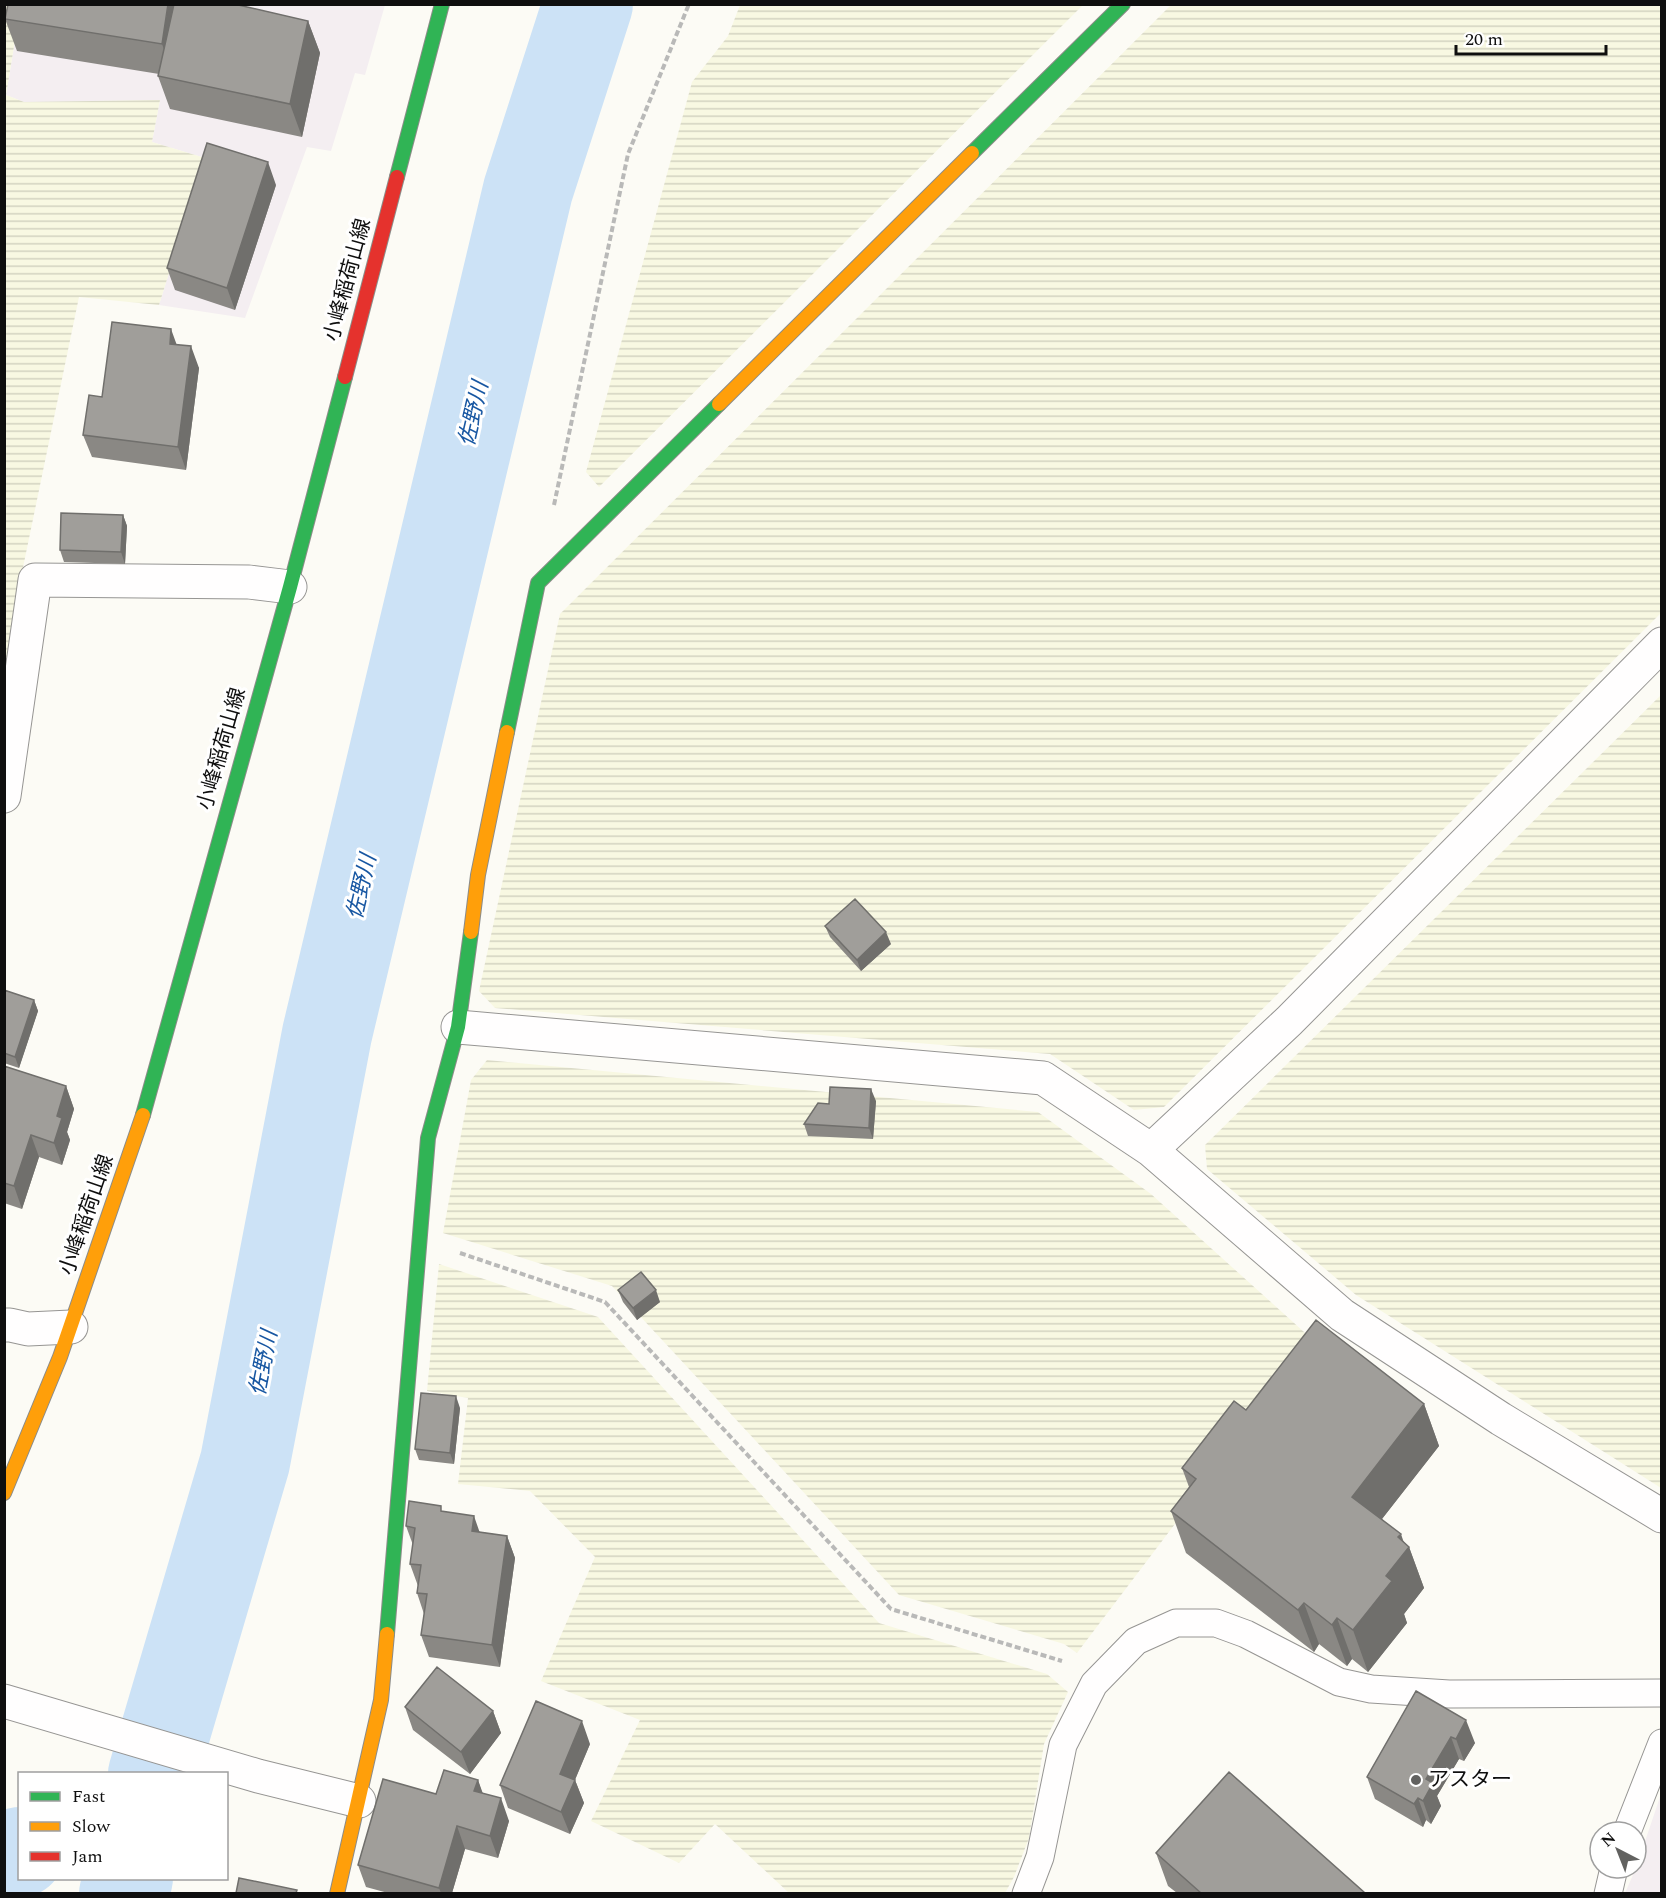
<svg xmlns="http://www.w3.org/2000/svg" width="1666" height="1898" font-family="Spectral,'Noto Sans JP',serif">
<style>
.industrial{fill:#f4eef1}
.farmland{fill:url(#farmland-rules)}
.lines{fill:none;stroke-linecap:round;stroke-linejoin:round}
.river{stroke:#cce2f6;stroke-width:90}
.lane-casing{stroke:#969593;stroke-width:29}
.street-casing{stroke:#969593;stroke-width:35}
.fast-casing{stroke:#8c8c89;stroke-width:16}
.slow-casing{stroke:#8c8c89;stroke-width:16}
.jam-casing{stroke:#8c8c89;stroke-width:16}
.path{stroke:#b9b9b8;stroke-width:4;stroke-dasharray:6 3;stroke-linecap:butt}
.lane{stroke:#fffefe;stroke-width:27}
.street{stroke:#fffefe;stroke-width:33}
.fast{stroke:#30b455;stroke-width:14}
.slow{stroke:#ff9f0a;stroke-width:14}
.jam{stroke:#e5322d;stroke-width:14}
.wall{fill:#8a8884}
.shaded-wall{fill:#706f6c}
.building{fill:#a09e9a;stroke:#706f6c;stroke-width:1.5}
.poi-dot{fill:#626260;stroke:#fff;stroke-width:2}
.labels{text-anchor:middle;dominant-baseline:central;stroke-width:6;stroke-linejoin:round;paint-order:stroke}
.street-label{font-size:21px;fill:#0f0f0f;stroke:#fff}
.poi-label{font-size:21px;fill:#0f0f0f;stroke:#fff;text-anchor:start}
.water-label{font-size:22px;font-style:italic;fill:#1857a2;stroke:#fff}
</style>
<defs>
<pattern id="farmland-rules" width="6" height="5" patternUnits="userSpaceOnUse" patternTransform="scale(1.5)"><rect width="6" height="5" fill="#f8f8e2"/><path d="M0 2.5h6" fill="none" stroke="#d3d3c1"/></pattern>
</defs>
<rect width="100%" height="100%" fill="#fcfbf5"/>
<!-- industrial -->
<path class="industrial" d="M 21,5 L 385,5 L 365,75 L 355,73 L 331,151 L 307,147 L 245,318 L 159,305 L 205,158 L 152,142 L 160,100 L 24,102 L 6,95 Z
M 1661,1794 L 1661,1893 L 1625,1893 L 1636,1868 Z"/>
<!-- farmland -->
<path class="farmland" d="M 21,4 L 6,95 L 24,102 L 160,100 L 152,142 L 205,158 L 159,305 L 79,297 L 20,582 L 5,692 L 4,5 Z
M 740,5 L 1083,5 L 599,487 L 586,472 L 692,82 L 728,36 Z
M 1171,5 L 1661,5 L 1661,613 L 1164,1107 L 1134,1110 L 1050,1054 L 495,1008 L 479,991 L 560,614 Z
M 1661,695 L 1661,1488 L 1356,1295 L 1207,1169 L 1205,1145 Z
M 487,1060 L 1038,1112 L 1151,1194 L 1314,1341 L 1077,1653 L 1064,1644 L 899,1595 L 612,1286 L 443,1233 L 471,1080 Z
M 439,1264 L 598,1317 L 879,1623 L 1047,1674 L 1068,1692 L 1044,1744 L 1029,1838 L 1014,1877 L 1005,1893 L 789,1893 L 715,1824 L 679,1863 L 591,1821 L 640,1720 L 541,1681 L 595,1557 L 530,1491 L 458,1484 L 468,1398 L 427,1391 Z"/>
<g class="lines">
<!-- river -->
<path class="river" d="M 153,1774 L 245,1462 L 327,1034 L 528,190 L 588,4
M 4,1861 L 20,1852
M 124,1894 L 128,1878"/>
<defs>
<path id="lane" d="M 1627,1832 L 1662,1743
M 1026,1894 L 1040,1857 L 1063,1745 L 1094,1684 L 1136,1641 L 1176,1623 L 1216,1623 L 1246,1634 L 1339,1682 L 1371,1689 L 1449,1694 L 1662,1693
M 1608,1894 L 1614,1868"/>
<path id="street" d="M 4,796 L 35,580 L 249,582 L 290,587
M 458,1027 L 1043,1078 L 1151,1150 L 1342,1315 L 1501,1419 L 1662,1516
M 1151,1150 L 1289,1021 L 1662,644
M 4,1325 L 10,1325 L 28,1329 L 71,1327
M 4,1701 L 258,1776 L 359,1801"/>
<path id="fast" d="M 972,153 L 1123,4
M 397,177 L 442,4
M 507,732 L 538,583 L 719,404
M 143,1115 L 290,587 L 345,377
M 387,1634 L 428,1138 L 458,1027 L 471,932"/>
<path id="slow" d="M 719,404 L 972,153
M 471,932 L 478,875 L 507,732
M 4,1493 L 60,1357 L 143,1115
M 337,1894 L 381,1700 L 387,1634"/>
<path id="jam" d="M 345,377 L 397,177"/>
</defs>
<!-- lane casing -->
<use href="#lane" class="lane-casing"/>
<!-- street casing -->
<use href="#street" class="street-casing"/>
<!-- fast casing -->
<use href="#fast" class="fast-casing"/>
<!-- slow casing -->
<use href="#slow" class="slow-casing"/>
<!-- jam casing -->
<use href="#jam" class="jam-casing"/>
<!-- path -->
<path class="path" d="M 554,505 L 628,154 L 689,4
M 460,1253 L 605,1302 L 891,1609 L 1062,1661"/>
<!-- lane -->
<use href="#lane" class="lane"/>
<!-- street -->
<use href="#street" class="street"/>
<!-- fast -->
<use href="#fast" class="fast"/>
<!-- slow -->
<use href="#slow" class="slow"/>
<!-- jam -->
<use href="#jam" class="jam"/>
</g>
<!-- wall -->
<path class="wall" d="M 5,19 L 308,21 L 320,53 L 302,137 L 170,109 L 158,76 L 159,74 L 17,51 Z
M 276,185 L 235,310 L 175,290 L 167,268 Z
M 177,344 L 199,368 L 186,470 L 92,457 L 83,435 L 102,397 Z
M 123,515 L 127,526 L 125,564 L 64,562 L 60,550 Z
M 825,926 L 891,944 L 861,971 L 830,937 Z
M 4,990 L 34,1000 L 38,1011 L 19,1068 L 4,1063 Z
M 4,1066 L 66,1086 L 74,1109 L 67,1132 L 70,1140 L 62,1165 L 39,1157 L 22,1209 L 4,1203 Z
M 876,1101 L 873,1139 L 808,1136 L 804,1124 L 829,1104 Z
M 618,1290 L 660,1302 L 637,1320 L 623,1302 Z
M 1424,1404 L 1439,1446 L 1382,1519 L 1409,1547 L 1424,1588 L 1404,1614 L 1407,1623 L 1368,1672 L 1352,1659 L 1347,1666 L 1319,1644 L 1314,1652 L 1186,1553 L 1171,1511 L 1189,1487 L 1182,1468 L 1246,1410 Z
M 460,1408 L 454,1464 L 419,1460 L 415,1449 Z
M 444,1512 L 480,1532 L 507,1536 L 515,1558 L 500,1667 L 429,1657 L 421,1635 L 424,1614 L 417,1593 L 418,1586 L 410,1564 L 413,1545 L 406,1526 Z
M 1416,1691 L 1475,1743 L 1464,1761 L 1459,1759 L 1437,1796 L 1441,1806 L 1431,1824 L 1426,1820 L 1423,1827 L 1375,1799 L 1367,1777 Z
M 405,1707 L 493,1711 L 501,1733 L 470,1774 L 413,1730 Z
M 590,1744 L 575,1780 L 584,1803 L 570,1834 L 508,1808 L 500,1785 Z
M 478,1780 L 482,1793 L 509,1821 L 498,1858 L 465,1849 L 452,1893 L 388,1893 L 366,1887 L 358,1865 L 436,1794 Z
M 1156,1853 L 1365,1893 L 1177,1893 L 1168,1886 Z"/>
<!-- shaded-wall -->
<path class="shaded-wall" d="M 168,4 L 186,4 L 174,76 L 162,44 Z
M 308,21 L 320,53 L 302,137 L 290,104 Z
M 268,162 L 276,185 L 235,310 L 227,288 Z
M 171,329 L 179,351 L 170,344 Z
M 191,346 L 199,368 L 186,470 L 178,447 Z
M 123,515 L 127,526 L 125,564 L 121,552 Z
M 886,932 L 891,944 L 861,971 L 857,960 Z
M 34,1000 L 38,1011 L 19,1068 L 15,1057 Z
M 66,1086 L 74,1109 L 67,1132 L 70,1140 L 62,1165 L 54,1143 L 57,1116 Z
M 871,1089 L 876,1101 L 873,1139 L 869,1128 Z
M 31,1135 L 39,1157 L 22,1209 L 14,1186 Z
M 656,1290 L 660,1302 L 637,1320 L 633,1308 Z
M 456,1396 L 460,1408 L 454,1464 L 450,1453 Z
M 1424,1404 L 1439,1446 L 1367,1538 L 1352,1497 Z
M 474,1516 L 482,1539 L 472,1531 Z
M 1401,1534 L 1406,1549 L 1409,1547 L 1424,1588 L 1404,1614 L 1407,1623 L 1368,1672 L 1353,1630 L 1386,1576 L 1398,1537 Z
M 507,1536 L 515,1558 L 500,1667 L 492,1645 Z
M 1304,1603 L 1319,1644 L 1314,1652 L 1298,1610 Z
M 1337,1618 L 1352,1659 L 1347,1666 L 1332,1625 Z
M 493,1711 L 501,1733 L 470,1774 L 461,1752 Z
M 1466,1720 L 1475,1743 L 1464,1761 L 1456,1739 Z
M 582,1721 L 590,1744 L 568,1796 L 560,1774 Z
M 1451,1737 L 1459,1759 L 1437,1796 L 1441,1806 L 1431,1824 L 1423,1801 L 1426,1779 Z
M 478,1780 L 486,1802 L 474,1791 Z
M 575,1780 L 584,1803 L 570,1834 L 561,1812 Z
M 501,1798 L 509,1821 L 498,1858 L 490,1836 Z
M 1418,1798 L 1426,1820 L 1423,1827 L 1414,1804 Z
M 457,1826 L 465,1849 L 452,1893 L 441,1893 L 439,1888 Z"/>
<!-- building -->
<path class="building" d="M 8,4 L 168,4 L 162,44 L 5,19 Z
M 174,4 L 234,4 L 308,21 L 290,104 L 158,76 Z
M 207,143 L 268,162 L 227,288 L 167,268 Z
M 112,322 L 171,329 L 170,344 L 191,346 L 178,447 L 83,435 L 89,395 L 102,397 Z
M 61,513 L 123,515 L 121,552 L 60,550 Z
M 855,899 L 886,932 L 857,960 L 825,926 Z
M 4,990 L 34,1000 L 15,1057 L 4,1053 Z
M 4,1066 L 66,1086 L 57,1116 L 62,1118 L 54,1143 L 31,1135 L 14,1186 L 4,1183 Z
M 830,1087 L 871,1089 L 869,1128 L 804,1124 L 818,1103 L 829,1104 Z
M 641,1272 L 656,1290 L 633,1308 L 618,1290 Z
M 1316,1320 L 1424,1404 L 1352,1497 L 1401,1534 L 1398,1537 L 1409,1547 L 1386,1576 L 1392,1581 L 1353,1630 L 1337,1618 L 1332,1625 L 1304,1603 L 1298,1610 L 1171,1511 L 1196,1479 L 1182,1468 L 1234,1401 L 1246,1410 Z
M 421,1393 L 456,1396 L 450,1453 L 415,1449 Z
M 409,1501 L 441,1506 L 441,1511 L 474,1516 L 472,1531 L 507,1536 L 492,1645 L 421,1635 L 427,1594 L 417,1593 L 421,1565 L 410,1564 L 415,1528 L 406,1526 Z
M 437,1667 L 493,1711 L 461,1752 L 405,1707 Z
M 1416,1691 L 1466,1720 L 1456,1739 L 1451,1737 L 1426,1779 L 1433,1783 L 1423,1801 L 1418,1798 L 1414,1804 L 1367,1777 Z
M 536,1701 L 582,1721 L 560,1774 L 575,1780 L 561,1812 L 500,1785 Z
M 444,1770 L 478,1780 L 474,1791 L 501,1798 L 490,1836 L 457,1826 L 439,1888 L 358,1865 L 383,1779 L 436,1794 Z
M 1229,1772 L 1365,1893 L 1201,1893 L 1156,1853 Z
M 239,1878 L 297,1890 L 296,1893 L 236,1893 Z"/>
<!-- markers -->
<circle class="poi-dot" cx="1416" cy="1780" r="6"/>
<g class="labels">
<!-- street labels -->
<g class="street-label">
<text transform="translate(348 280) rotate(-75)">小峰稲荷山線</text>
<text transform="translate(222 749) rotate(-74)">小峰稲荷山線</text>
<text transform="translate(87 1215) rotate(-71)">小峰稲荷山線</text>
</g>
<!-- poi labels -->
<g class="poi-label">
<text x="1428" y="1780">アスター</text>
</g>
<!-- water labels -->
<g class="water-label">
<text transform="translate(474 414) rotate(-77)">佐野川</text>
<text transform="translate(362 887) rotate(-77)">佐野川</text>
<text transform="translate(264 1363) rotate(-79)">佐野川</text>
</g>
</g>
<!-- border -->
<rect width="1666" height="1898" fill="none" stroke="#0f0f0f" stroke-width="12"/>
<!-- legend -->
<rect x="18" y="1772" width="210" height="108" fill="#ffffff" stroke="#9f9f9f" stroke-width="1.5"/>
<rect x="30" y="1792" width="30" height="9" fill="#30b455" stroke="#9f9f9f" stroke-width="1.5"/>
<text x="72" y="1802" font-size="18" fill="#0f0f0f">Fast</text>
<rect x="30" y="1822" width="30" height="9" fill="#ff9f0a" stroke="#9f9f9f" stroke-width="1.5"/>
<text x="72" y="1832" font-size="18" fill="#0f0f0f">Slow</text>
<rect x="30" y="1852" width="30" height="9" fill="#e5322d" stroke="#9f9f9f" stroke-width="1.5"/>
<text x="72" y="1862" font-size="18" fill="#0f0f0f">Jam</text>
<!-- north arrow -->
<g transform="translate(1618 1850) rotate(318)"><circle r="28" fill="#ffffff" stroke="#9f9f9f" stroke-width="1.5"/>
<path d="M0-4.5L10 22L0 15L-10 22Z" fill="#626260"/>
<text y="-9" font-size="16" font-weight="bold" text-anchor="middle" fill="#0f0f0f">N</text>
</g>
<!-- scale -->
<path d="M1456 45v9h150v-9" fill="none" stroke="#0f0f0f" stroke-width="3"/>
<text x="1465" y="45" font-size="18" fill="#0f0f0f" stroke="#ffffff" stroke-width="4.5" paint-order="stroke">20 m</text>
</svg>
